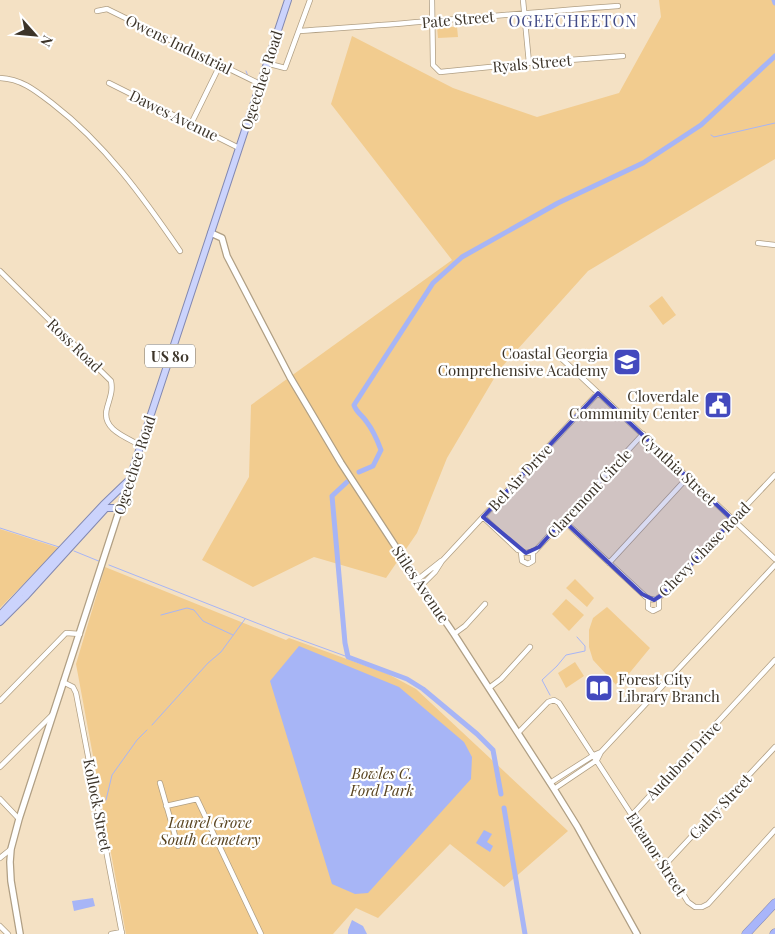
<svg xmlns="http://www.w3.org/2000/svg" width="775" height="934" font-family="'Playfair Display',serif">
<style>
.green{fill:#f2cc8f}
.water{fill:#a7b5f6}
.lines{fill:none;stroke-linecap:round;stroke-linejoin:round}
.stream{stroke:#a7b5f6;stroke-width:1}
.canal{stroke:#a7b5f6;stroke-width:5}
.street-casing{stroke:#b09f84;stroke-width:6}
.secondary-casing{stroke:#b09f84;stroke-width:8}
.primary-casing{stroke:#8288b1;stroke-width:8}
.highway-casing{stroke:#8288b1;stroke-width:9}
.street{stroke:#fff;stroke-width:4.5}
.secondary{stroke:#fff;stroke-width:5.5}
.primary{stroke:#cbd3fc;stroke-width:6}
.highway{stroke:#a8b5fa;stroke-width:8}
.marked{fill:#4349be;fill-opacity:0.2;stroke:#4349be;stroke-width:4;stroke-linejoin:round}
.labels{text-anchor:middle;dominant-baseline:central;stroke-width:4.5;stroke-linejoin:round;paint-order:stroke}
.shield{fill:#fff;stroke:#767169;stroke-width:1}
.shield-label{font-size:14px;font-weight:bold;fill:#3c3429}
.street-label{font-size:15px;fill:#3c3429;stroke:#fff}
.poi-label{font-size:15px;fill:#3c3429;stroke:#fff;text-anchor:end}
.park-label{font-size:15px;font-style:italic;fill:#58431f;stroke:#fff}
.neighbourhood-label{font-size:16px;letter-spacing:1px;fill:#424b87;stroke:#fff}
</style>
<rect width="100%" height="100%" fill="#f4e1c4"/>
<!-- green -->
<path class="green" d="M 659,0 L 775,0 L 775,159 L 588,271 L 499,370 L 447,458 L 417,533 L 386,578 L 314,557 L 253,587 L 202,560 L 249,477 L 251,405 L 452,260 L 331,104 L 352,36 L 453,88 L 537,117 L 619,93 L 661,17 Z
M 437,27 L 457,27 L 458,37 L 438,38 Z
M 662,296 L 676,315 L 663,325 L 649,306 Z
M 0,529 L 59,548 L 0,608 Z
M 105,567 L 286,640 L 289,638 L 388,674 L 416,689 L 568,831 L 504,887 L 450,844 L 378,918 L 356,908 L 333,934 L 126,934 L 76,664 Z
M 575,579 L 594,598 L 587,607 L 566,588 Z
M 566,599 L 584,615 L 569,631 L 552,614 Z
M 607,607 L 650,648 L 618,687 L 593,660 L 589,647 L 589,630 L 593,618 Z
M 575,662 L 584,676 L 566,688 L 558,673 Z"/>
<!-- water -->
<path class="water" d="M 299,646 L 399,687 L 464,742 L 472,757 L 471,779 L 368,893 L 355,894 L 332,884 L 270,681 Z
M 484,830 L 492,834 L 487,842 L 493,846 L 490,852 L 476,843 Z
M 93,898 L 95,906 L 74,911 L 72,901 Z
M 352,920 L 363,926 L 367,934 L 348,934 L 348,930 Z"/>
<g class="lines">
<!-- stream -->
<path class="stream" d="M 246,71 L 248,76
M 711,135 L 714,137 L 775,123
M 0,528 L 59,547
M 74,551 L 101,562
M 109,565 L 282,633 L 348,657
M 161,615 L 187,608 L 194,610 L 203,621 L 233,635
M 550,695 L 542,680 L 557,666 L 566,655 L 585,651 L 585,646 L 577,637
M 152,725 L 208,663 L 221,652 L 245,619
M 106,800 L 112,775 L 137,740 L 147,730"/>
<!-- canal -->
<path class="canal" d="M 774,0 L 775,3
M 359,472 L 373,466 L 381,450 C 377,439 373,430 366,421 C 362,415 356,412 354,405 L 433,283 L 462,257 L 558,203 L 643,163 L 701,125 L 775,56
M 347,482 L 332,496 L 345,643 L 348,657 L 407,679 L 423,689 L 477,734 L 493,750 L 501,794
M 504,808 L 525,934"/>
<defs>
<path id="street" d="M 432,0 L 433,65 L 440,72 L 529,63 L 623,56
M 523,0 L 529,63
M 97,11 L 107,9 L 260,84
M 299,31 C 405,24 511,14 618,6
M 266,63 L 285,68 L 310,0
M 0,78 C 22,79 36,91 53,104 C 105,144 143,197 180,251
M 109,83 L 239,148
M 191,124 L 220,65
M 758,243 L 775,245
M 0,271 L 111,381 C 113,391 110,397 107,408 C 101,429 125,437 140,445
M 561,358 L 775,559
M 483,517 L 518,550 L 526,553 L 535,551 L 643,434
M 563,520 L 646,597 C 652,601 657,600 662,595 L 775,475
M 521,552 L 522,561 L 528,564 L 533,561 L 533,551
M 609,563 L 688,477
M 417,580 L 441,561
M 421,586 L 435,572 L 442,561 L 598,393
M 648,599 L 648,608 L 653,611 L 659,608 L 659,598
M 454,634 L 465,626 L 485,604
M 63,682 L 73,687 L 76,693 L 122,934
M 489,688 L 501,679 L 530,647
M 0,701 L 66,633 L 80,634
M 518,733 L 548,702 L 554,700 L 559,703 L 683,894 L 688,902 L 695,907 L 702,907 L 708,904 L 775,830
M 0,767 L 52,715
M 160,783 L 178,846
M 550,783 L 594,755 L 601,752
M 554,789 L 597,760 L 601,752 L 775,565
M 0,799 L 19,819
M 166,806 L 197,799 L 261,934
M 632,815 L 775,660
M 0,858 L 11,849
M 665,865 L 775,747
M 0,926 L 8,934
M 111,934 L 122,932"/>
<path id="secondary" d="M 211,233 L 222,238 L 227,256 L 290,377 L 341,463 L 422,587 L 454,634 L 554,789 L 577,826 L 637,934
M 20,934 L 11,881 L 10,862 L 11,849 L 19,819 L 120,508"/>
<path id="primary" d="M 0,615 L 103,505 L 129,480
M 0,622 L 25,597 L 106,508 L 120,508 L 288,0"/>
<path id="highway" d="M 746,934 L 775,903
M 774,934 L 775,933"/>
</defs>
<!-- street casing -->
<use href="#street" class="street-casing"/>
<!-- secondary casing -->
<use href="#secondary" class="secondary-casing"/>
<!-- primary casing -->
<use href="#primary" class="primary-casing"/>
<!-- highway casing -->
<use href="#highway" class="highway-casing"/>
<!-- street -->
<use href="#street" class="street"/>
<!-- secondary -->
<use href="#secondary" class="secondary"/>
<!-- primary -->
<use href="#primary" class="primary"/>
<!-- highway -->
<use href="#highway" class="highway"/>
</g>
<!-- marked area -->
<path class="marked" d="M 598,393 L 733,520 L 662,595 L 654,600 L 642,594 L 563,520 L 539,547 L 526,553 L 483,517 Z"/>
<!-- icons -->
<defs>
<symbol id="school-square" viewBox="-11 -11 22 22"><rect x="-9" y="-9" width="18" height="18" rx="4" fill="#4349be" stroke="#fff"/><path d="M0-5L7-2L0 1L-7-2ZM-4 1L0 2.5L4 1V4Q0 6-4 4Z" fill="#fff"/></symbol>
<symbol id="civic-square" viewBox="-11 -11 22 22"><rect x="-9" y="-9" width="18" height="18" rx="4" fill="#4349be" stroke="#fff"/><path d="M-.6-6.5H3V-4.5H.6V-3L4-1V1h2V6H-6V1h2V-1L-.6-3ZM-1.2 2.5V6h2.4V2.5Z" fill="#fff"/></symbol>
<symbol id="library-square" viewBox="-11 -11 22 22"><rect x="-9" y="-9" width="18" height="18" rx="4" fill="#4349be" stroke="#fff"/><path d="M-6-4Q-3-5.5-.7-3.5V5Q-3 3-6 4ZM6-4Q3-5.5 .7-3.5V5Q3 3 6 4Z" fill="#fff"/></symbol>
</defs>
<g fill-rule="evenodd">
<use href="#school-square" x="611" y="346" width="32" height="32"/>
<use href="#civic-square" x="702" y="389" width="32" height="32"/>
<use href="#library-square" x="583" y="672" width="32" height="32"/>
</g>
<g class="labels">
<!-- shield labels -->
<rect class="shield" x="145" y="344.5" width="50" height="23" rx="4"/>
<g class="shield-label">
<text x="170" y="356">US 80</text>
</g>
<!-- street labels -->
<g class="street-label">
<text transform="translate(458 19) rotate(-5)">Pate Street</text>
<text transform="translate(179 44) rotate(26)">Owens Industrial</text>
<text transform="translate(532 63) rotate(-5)">Ryals Street</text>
<text transform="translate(261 80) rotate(-72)">Ogeechee Road</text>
<text transform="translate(174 115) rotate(26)">Dawes Avenue</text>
<text transform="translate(75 345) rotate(44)">Ross Road</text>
<text transform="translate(134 465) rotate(-72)">Ogeechee Road</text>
<text transform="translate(679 469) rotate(43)">Cynthia Street</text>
<text transform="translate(520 477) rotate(-47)">Bel Air Drive</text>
<text transform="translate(589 493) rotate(-47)">Claremont Circle</text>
<text transform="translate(704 549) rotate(-46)">Chevy Chase Road</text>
<text transform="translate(421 584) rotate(56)">Stiles Avenue</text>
<text transform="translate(683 760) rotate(-47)">Audubon Drive</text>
<text transform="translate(98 805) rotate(79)">Kollock Street</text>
<text transform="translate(720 806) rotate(-47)">Cathy Street</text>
<text transform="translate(657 854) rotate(57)">Eleanor Street</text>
</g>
<!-- poi labels -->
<g class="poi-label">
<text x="608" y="353">Coastal Georgia<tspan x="608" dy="17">Comprehensive Academy</tspan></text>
<text x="699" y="396">Cloverdale<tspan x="699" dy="17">Community Center</tspan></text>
<text x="618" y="679" text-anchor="start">Forest City<tspan x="618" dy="17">Library Branch</tspan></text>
</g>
<!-- park labels -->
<g class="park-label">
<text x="382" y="773">Bowles C.<tspan x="382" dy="17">Ford Park</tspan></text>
<text x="210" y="822">Laurel Grove<tspan x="210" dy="17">South Cemetery</tspan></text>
</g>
<!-- neighbourhood labels -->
<g class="neighbourhood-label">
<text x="573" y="20">OGEECHEETON</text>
</g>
</g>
<!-- north arrow -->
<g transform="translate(35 35) rotate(117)" stroke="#ffffff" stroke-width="4" paint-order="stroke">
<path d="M0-4L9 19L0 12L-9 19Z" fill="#3c3429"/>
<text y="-8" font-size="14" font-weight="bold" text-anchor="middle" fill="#3c3429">N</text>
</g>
</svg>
